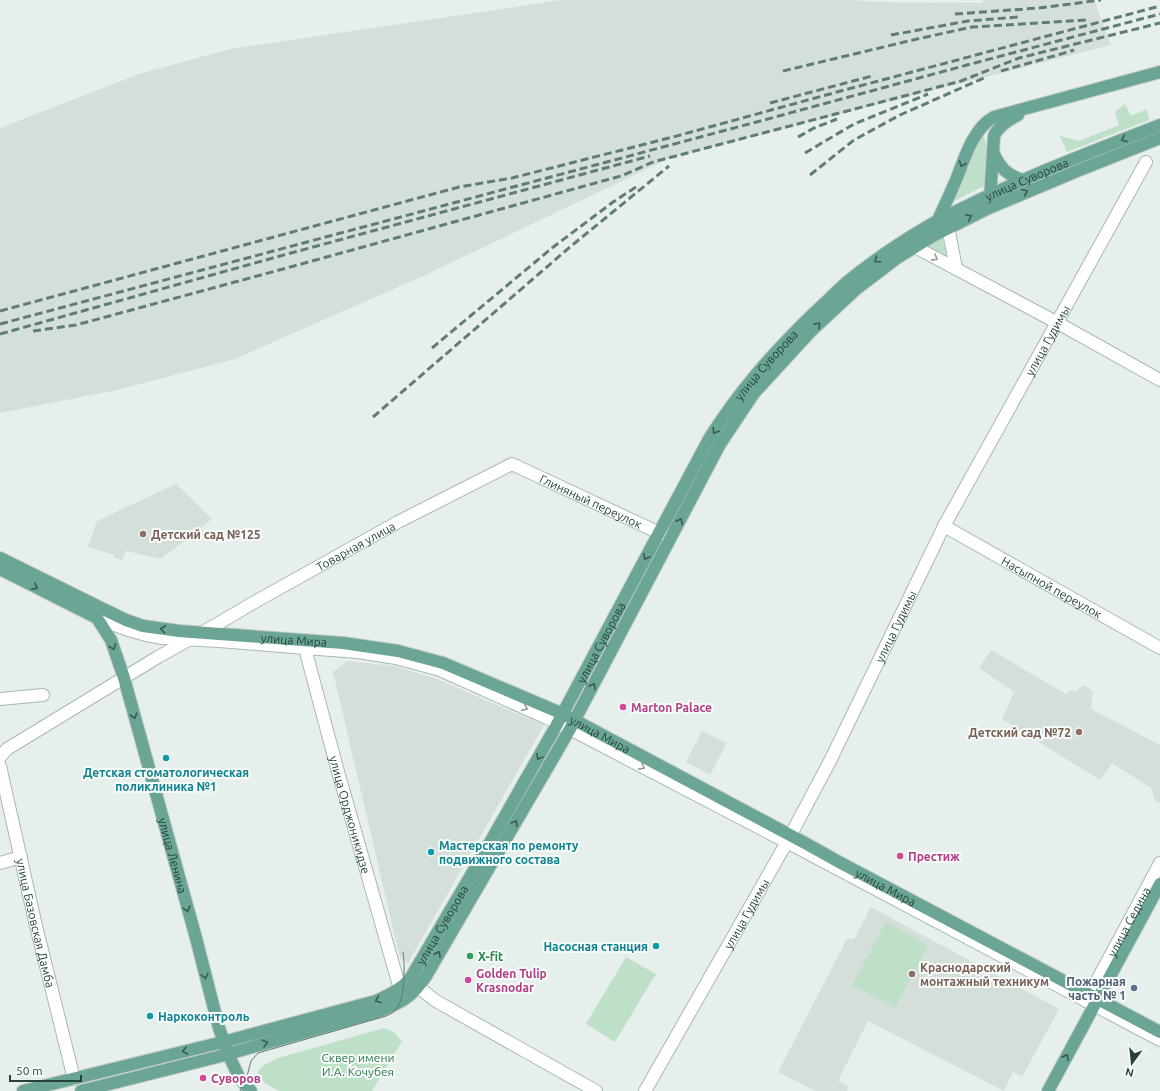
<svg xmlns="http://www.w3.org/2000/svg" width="1160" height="1091" font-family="Ubuntu,sans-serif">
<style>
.built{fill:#d4dfda}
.green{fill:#bfe0c8}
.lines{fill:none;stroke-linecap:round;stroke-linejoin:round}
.minor-casing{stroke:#a8b8b2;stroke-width:14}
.major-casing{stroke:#c2cac8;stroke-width:14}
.minor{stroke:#fff;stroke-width:12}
.major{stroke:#6aa596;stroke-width:12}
.tram{stroke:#5f7d75;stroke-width:1}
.rail{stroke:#5f7d75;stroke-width:3;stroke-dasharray:8 4;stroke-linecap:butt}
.oneway{stroke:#365b51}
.oneway2{stroke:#92a09c}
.education-dot{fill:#8d6e63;stroke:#f7fbf9;stroke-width:1.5}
.hotel-dot{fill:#d1479c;stroke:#f7fbf9;stroke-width:1.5}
.culture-dot{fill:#0f9aa8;stroke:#f7fbf9;stroke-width:1.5}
.leisure-dot{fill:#2e9e5b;stroke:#f7fbf9;stroke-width:1.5}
.service-dot{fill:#5c6f8a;stroke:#f7fbf9;stroke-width:1.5}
.labels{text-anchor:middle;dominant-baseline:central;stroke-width:4;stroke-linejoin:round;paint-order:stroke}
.street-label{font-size:12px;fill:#24423a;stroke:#f7fbf9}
.education-label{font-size:12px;font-weight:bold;fill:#785e54;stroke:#f7fbf9;text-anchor:start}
.hotel-label{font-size:12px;font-weight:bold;fill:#b23c85;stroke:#f7fbf9;text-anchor:start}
.culture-label{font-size:12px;font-weight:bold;fill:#0d838f;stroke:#f7fbf9;text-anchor:start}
.leisure-label{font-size:12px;font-weight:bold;fill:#27864d;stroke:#f7fbf9;text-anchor:start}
.service-label{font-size:12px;font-weight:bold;fill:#4e5e75;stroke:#f7fbf9;text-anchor:end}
.park-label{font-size:12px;fill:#2d7a4b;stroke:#f7fbf9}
</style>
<rect width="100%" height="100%" fill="#e6efeb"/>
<!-- built -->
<path class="built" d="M 562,0 L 852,0 L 874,2 L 983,3 L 983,0 L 1094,0 L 1111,45 L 670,158 L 421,277 L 235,359 L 117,390 L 0,413 L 0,128 L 139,74 L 230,49 Z
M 176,484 L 212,519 L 161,559 L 126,551 L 122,560 L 114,558 L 114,555 L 88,547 L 97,521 Z
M 991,650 L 1066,694 L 1071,690 L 1075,692 L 1083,685 L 1093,691 L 1091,709 L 1160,745 L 1160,803 L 1155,801 L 1151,788 L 1112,763 L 1100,780 L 1002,719 L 1014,692 L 979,668 Z
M 347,661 L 394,666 L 437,679 L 544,725 L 408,963 L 400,958 L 333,672 Z
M 702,731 L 727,743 L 710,775 L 686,762 Z
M 871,907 L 1059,1009 L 1022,1077 L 1013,1072 L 1004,1091 L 868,1021 L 838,1081 L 849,1086 L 847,1091 L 816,1091 L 778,1072 L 847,939 L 855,938 Z"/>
<!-- green -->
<path class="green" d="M 1125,104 L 1131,116 L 1147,109 L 1149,120 L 1067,152 L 1060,136 L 1079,141 L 1119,125 L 1115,112 Z
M 983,135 C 989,142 986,176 984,186 L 954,201 L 970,160 L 982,136 Z
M 942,235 L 947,258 L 926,246 Z
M 886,922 L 928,945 L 895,1008 L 852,985 Z
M 626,957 L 656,974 L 615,1042 L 586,1024 Z
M 384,1028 L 394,1032 L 402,1041 L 372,1091 L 279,1091 L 265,1083 L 257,1072 L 264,1065 L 278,1058 Z"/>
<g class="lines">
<defs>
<g id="minor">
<path d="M 948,227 L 956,268"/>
<path d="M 911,240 L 915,247 L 1056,322 L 1160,380"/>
<path id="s1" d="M 944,526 L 1160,648"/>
<path d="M 97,618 L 125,629 L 146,635 L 162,638 L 219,641 L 305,648 L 358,652 L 396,658 L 440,670 L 547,718 L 570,729 L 800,849 L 1160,1040"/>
<path id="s2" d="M 303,641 L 337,768 L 400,989"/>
<path d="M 0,699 L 43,695"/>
<path id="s3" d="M 0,757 L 7,749 L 158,657 L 219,623 L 253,603 L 398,522 L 512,464 L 668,537"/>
<path id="s4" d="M 0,766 L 36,926 L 74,1079"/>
<path d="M 0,863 L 21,857"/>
<path d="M 418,987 L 436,1001 L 596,1091"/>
<path id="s5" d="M 1086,1001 L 1160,863"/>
<path id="s6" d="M 645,1091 L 787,842 L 830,761 L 944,526 L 1146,162"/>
</g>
<g id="major">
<path d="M 993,152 C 1000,168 1006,174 1022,180"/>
<path d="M 990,200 L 994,136 C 998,126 1008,120 1018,115"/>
<path d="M 938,220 C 944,207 950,194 956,180 C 964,160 973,128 994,117 L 1160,72"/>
<path id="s7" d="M 0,558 L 101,608 L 126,620 L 143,626 L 179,631 L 343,643 L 398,651 L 443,663 L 563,714 L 803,842 L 839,862 L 1160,1032"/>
<path id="s8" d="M 0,569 L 97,618 L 111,640 L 124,678 L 196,938 L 219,1028 L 228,1054 L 240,1079 L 251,1091"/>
<path id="s9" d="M 23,1091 L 223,1042 L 376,1001 C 389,995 400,990 410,979 L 484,853 L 555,728 L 709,439 C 739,391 772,354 813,314 C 824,304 835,293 846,283 C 870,263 898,244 925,228 C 940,219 955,212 971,204 C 1032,174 1096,150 1160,125"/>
<path d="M 81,1091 L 217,1057 L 377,1012 C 401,1003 411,998 426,976 L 570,729 L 720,444 L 754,393 L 812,330 L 855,290 L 897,258 L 933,236 L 989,208 L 1077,171 L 1160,138"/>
<path d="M 1048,1091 L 1160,884"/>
</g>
</defs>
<!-- minor casing -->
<use href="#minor" class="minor-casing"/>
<!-- major casing -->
<use href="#major" class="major-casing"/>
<!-- minor -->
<use href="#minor" class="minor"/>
<!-- major -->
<use href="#major" class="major"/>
<!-- tram -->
<path class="tram" d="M 240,1091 L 246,1080 L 251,1061 L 258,1053 L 386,1016 C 391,1014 395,1012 398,1007 C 405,994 405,966 403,952"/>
<!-- rail -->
<path class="rail" d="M 955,14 L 1039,8 L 1101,0
M 891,35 L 968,21 L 1018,17
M 783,71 L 917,39 L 972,27 L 1086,20
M 1001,71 L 1061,54 L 1074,50
M 770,103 L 872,76
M 798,137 L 814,128 L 837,119
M 805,153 L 854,124 L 928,94
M 810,175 L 854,140 L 900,115 L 986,77
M 0,311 L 459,187 L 512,178 L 673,137 L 837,92 L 1160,6
M 0,324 L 764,120 L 967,65 L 1160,14
M 33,331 L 76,325 L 283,269 L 621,176 L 653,162 L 961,81 L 1019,58 L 1160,23
M 0,334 L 280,256 L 650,156
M 432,348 L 552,248 L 613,202 L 636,187
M 373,417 L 570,247 L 669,166"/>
</g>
<!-- one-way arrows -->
<defs><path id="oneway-chevron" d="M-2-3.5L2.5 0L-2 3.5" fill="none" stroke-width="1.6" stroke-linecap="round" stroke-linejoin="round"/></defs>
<g class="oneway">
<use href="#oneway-chevron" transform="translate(1124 139) rotate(159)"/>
<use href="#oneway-chevron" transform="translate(962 164) rotate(112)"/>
<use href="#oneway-chevron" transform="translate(1025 192) rotate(-23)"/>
<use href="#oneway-chevron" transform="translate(969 217) rotate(-26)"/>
<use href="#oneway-chevron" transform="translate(877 260) rotate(145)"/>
<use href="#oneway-chevron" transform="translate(818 325) rotate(-44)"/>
<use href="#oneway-chevron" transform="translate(715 431) rotate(122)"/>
<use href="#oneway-chevron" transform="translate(680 521) rotate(-63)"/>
<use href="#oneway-chevron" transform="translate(646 557) rotate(118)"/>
<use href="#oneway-chevron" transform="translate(35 587) rotate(26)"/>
<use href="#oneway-chevron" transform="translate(163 629) rotate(-173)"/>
<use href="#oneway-chevron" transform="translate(113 647) rotate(69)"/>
<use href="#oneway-chevron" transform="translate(593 686) rotate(-62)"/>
<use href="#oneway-chevron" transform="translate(134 716) rotate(75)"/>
<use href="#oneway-chevron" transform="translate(539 757) rotate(120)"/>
<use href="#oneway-chevron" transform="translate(515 823) rotate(-59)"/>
<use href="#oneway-chevron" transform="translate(187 909) rotate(74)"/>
<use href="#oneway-chevron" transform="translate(438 954) rotate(-60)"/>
<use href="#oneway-chevron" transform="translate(205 976) rotate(76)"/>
<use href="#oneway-chevron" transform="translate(378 1000) rotate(159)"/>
<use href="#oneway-chevron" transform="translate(265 1043) rotate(-15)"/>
<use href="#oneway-chevron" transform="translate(185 1051) rotate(166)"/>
<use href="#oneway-chevron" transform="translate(1066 1057) rotate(-61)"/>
</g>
<g class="oneway2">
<use href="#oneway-chevron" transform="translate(935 258) rotate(28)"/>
<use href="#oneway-chevron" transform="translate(525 708) rotate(24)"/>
<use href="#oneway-chevron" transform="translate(642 767) rotate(28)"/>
</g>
<!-- markers -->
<g class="education-dot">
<circle cx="143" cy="534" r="4"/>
<circle cx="1079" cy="732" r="4"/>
<circle cx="912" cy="974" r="4"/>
</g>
<g class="hotel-dot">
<circle cx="623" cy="707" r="4"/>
<circle cx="900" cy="856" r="4"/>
<circle cx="468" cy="980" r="4"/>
<circle cx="203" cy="1078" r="4"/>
</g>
<g class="culture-dot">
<circle cx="166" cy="758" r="4"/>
<circle cx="431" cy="852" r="4"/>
<circle cx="656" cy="946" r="4"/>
<circle cx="150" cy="1016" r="4"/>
</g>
<circle class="leisure-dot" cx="470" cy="956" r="4"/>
<circle class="service-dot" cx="1134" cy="988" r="4"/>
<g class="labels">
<!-- street labels -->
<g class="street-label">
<text stroke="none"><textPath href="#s9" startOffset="1440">улица Суворова</textPath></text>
<text stroke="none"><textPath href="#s6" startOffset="852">улица Гудимы</textPath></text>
<text stroke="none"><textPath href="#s9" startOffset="1116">улица Суворова</textPath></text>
<text stroke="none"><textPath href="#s3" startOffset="678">Глиняный переулок</textPath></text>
<text stroke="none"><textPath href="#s3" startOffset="414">Товарная улица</textPath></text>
<text stroke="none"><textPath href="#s1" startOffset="124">Насыпной переулок</textPath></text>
<text stroke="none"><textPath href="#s6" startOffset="528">улица Гудимы</textPath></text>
<text stroke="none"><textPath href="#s7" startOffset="310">улица Мира</textPath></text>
<text stroke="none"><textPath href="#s9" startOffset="792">улица Суворова</textPath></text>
<text stroke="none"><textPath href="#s7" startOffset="634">улица Мира</textPath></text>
<text stroke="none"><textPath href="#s2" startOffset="180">улица Орджоникидзе</textPath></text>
<text stroke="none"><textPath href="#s8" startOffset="359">улица Ленина</textPath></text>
<text stroke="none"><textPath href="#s7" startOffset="958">улица Мира</textPath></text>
<text stroke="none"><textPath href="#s6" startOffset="204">улица Гудимы</textPath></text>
<text stroke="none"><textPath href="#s5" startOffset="90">улица Седина</textPath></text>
<text stroke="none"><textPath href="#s4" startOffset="161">улица Базовская Дамба</textPath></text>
<text stroke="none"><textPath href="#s9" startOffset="468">улица Суворова</textPath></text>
</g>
<!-- education labels -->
<g class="education-label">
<text x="151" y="534">Детский сад №125</text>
<text x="1071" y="732" text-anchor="end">Детский сад №72</text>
<text x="920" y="967">Краснодарский<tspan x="920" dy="14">монтажный техникум</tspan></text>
</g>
<!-- hotel labels -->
<g class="hotel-label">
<text x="631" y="707">Marton Palace</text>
<text x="908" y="856">Престиж</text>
<text x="476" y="973">Golden Tulip<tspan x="476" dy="14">Krasnodar</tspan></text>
<text x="211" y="1078">Суворов</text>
</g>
<!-- culture labels -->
<g class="culture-label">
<text x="166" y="772" text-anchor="middle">Детская стоматологическая<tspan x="166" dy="14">поликлиника №1</tspan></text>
<text x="439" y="845">Мастерская по ремонту<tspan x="439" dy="14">подвижного состава</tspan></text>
<text x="648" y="946" text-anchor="end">Насосная станция</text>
<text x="158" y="1016">Наркоконтроль</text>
</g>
<!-- leisure labels -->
<g class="leisure-label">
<text x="478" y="956">X-fit</text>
</g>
<!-- service labels -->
<g class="service-label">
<text x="1126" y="981">Пожарная<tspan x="1126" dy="14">часть № 1</tspan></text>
</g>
<!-- park labels -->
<g class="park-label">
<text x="358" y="1057">Сквер имени<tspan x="358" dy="14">И.А. Кочубея</tspan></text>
</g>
</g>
<!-- north arrow -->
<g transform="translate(1132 1063) rotate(195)" stroke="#f7fbf9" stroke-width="3" paint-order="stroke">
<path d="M0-3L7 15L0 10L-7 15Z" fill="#24423a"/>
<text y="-6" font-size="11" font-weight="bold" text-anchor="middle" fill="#24423a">N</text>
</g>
<!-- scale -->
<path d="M10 1075v6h71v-6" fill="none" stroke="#24423a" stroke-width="2"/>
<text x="16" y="1075" font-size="12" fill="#24423a" stroke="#f7fbf9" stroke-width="3" paint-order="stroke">50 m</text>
</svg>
